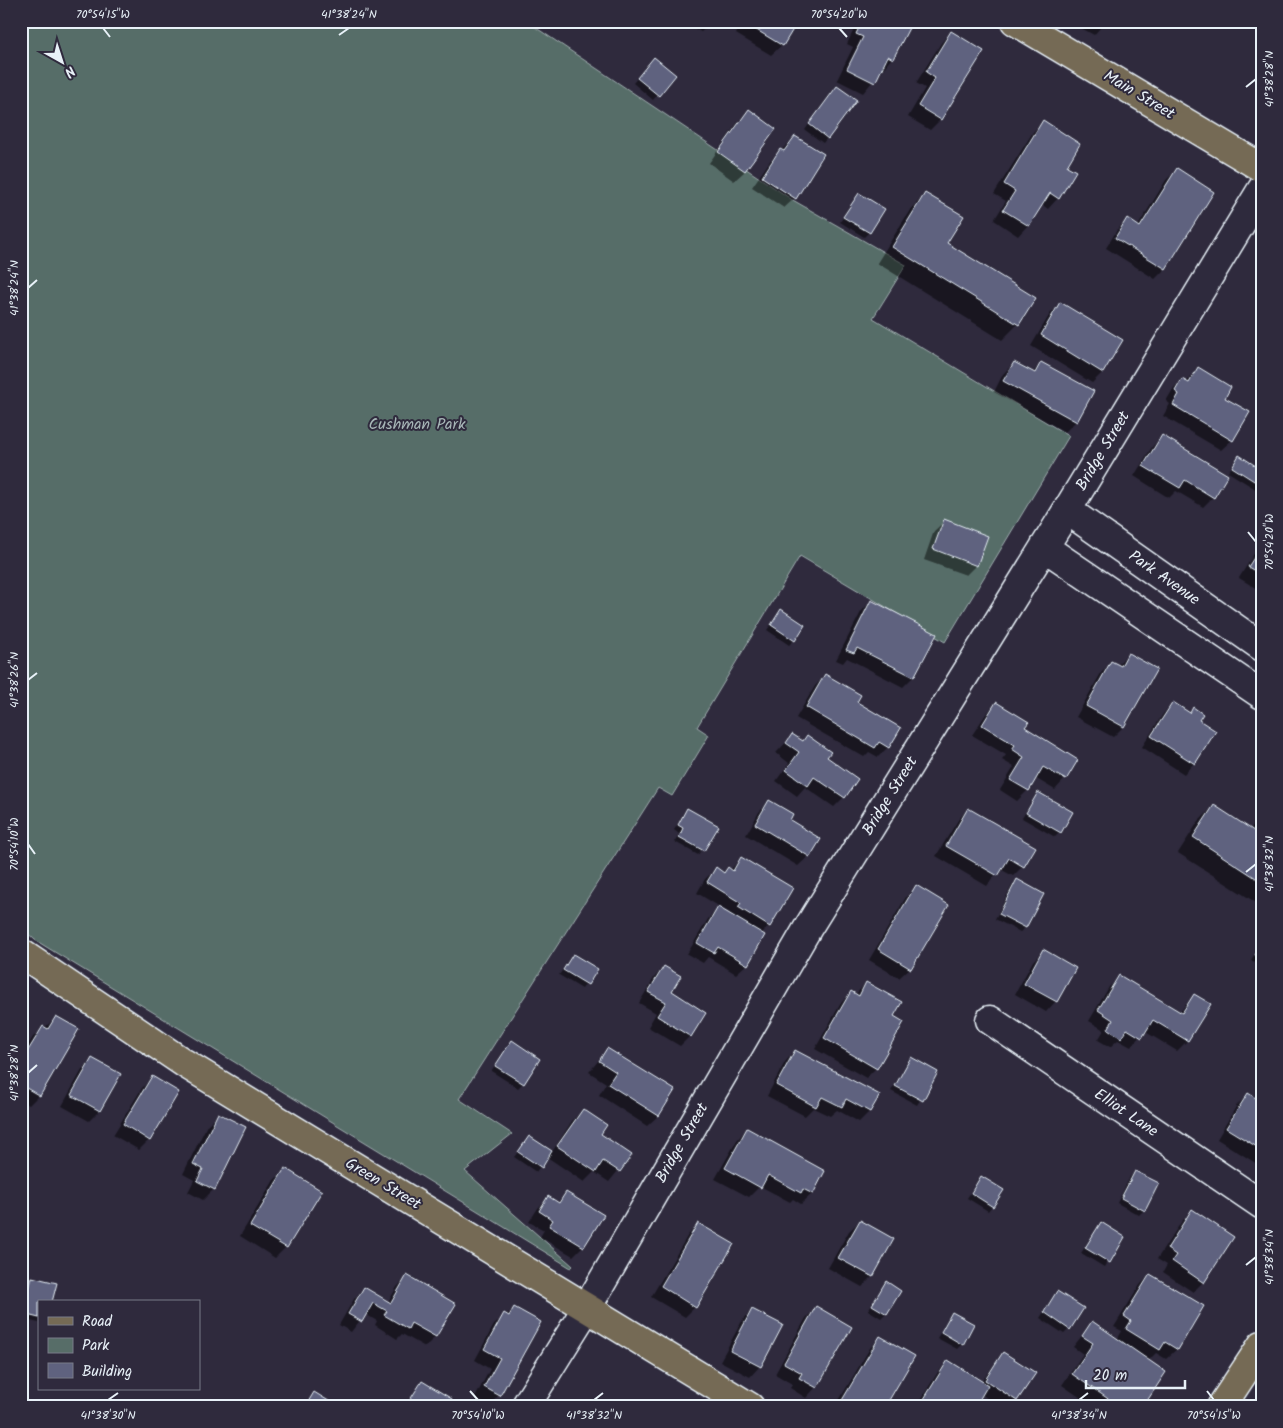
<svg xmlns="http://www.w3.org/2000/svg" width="1283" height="1428" font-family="Kalam,sans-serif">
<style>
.green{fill:#576d68;stroke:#a0afb0}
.shadow{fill:#0007}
.building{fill:#5f627f;stroke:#e8f1f8}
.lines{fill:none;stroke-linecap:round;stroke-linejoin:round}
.minor-casing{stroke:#e8f1f8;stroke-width:31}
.major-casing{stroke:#e8f1f8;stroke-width:31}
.highway-casing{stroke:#e8f1f8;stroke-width:31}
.minor{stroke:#2f2a3d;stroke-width:28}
.major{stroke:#756a55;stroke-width:28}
.highway{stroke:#756a55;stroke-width:28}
.ticks{fill:none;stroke:#e8f1f8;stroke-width:2}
.labels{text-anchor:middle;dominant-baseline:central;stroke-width:4;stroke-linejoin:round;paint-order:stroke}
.street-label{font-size:16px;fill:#e8f1f8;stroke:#2f2a3d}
.park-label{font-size:16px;fill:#a7b6b7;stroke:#2f2a3d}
.neatline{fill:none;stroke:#e8f1f8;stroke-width:2}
.ticks-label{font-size:12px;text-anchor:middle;fill:#e8f1f8}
</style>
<rect width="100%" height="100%" fill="#2f2a3d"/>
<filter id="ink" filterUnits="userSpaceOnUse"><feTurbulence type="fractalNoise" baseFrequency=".02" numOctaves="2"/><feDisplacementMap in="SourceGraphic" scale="10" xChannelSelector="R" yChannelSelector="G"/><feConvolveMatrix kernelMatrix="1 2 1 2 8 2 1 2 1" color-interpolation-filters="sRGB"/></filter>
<g filter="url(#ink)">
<!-- green -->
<path class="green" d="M 21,21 L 526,21 L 791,199 L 906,265 L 873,318 L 1069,436 L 945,642 L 800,556 L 697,727 L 709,735 L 672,796 L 658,788 L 459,1099 L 512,1134 L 465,1171 L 573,1266 L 571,1268 L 35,940 L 21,927 Z"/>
<!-- shadow -->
<path class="shadow" d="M 683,21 L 713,21 L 701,32 Z
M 743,21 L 796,21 L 782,45 L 771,55 L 736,34 Z
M 858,21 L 905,21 L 892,58 L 863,93 L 837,80 L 853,47 L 847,44 Z
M 1068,21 L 1106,21 L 1094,35 Z
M 951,32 L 982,51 L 940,120 L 930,130 L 908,117 L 925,88 L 916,83 L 941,43 Z
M 650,64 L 674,76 L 653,100 L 633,83 Z
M 832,92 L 827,138 L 823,143 L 805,130 Z
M 749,111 L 745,171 L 734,181 L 709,163 L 739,121 Z
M 1043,122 L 1065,166 L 1058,198 L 1048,209 L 1041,204 L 1028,225 L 1018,236 L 994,220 L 1006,201 L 994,194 L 1033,132 Z
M 795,137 L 795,198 L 784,208 L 752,187 L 770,161 Z
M 1177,170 L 1213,192 L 1165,269 L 1155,279 L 1106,248 L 1117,230 L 1127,220 L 1138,226 L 1166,180 Z
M 859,194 L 869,232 L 864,237 L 840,222 Z
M 926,194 L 945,244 L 1018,324 L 1002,340 L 877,263 L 910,210 Z
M 1061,304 L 1121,341 L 1102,373 L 1092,383 L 1031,346 L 1050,314 Z
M 1014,363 L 1032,373 L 1041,364 L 1092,392 L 1076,421 L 1065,432 L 994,392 L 1003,374 Z
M 1198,369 L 1223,398 L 1232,440 L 1221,450 L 1163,416 L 1170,404 L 1166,401 L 1172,391 L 1182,380 L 1186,382 Z
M 1162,437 L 1213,497 L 1203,507 L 1176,491 L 1169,498 L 1134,476 L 1152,447 Z
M 1239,457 L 1262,471 L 1262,493 L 1228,472 Z
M 945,521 L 976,565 L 966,575 L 924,560 L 934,531 Z
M 1262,541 L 1262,592 L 1239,578 Z
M 871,601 L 913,677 L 903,687 L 847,658 L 843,663 L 836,660 L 861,612 Z
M 781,611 L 794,640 L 789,645 L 767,630 Z
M 1128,654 L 1155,669 L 1123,727 L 1113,737 L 1076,717 L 1101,673 L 1112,662 L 1117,665 Z
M 825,676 L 855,702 L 888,747 L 878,757 L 869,752 L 864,757 L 796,718 L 815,686 Z
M 996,704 L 1024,728 L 1065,779 L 1055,790 L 1035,778 L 1028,790 L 1017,801 L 1000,790 L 1014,767 L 1002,760 L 1006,755 L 972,735 L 986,714 Z
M 1173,704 L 1188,714 L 1193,709 L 1198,721 L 1194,763 L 1184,774 L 1142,747 L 1163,714 Z
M 793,735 L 825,757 L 844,797 L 834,807 L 805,787 L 797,796 L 776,781 L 789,763 L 776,753 Z
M 1038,793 L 1060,832 L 1055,837 L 1022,818 Z
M 769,802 L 788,821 L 809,856 L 798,866 L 746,835 L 759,812 Z
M 1214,806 L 1250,830 L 1262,812 L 1262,895 L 1255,902 L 1178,853 L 1198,822 Z
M 968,809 L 1023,866 L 1013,876 L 1000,869 L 987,886 L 936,856 L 958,820 Z
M 687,810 L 717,826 L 698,855 L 675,842 L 679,834 L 674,830 Z
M 741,859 L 791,889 L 769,926 L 761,934 L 747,964 L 736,974 L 708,957 L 703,963 L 687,954 L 708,919 L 718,909 L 729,915 L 730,913 L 697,893 L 705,879 L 716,869 L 723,874 L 728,869 L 730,870 Z
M 1017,881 L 1025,928 L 1020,932 L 995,919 L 1012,886 Z
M 916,887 L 910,968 L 899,978 L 869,960 L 906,897 Z
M 1262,942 L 1262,967 L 1251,960 Z
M 1043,951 L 1056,1001 L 1046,1012 L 1015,994 L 1033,961 Z
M 573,956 L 596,970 L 582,989 L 559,975 Z
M 664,967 L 670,992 L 690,1036 L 680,1046 L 648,1027 L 656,1013 L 639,1003 L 654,978 Z
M 1120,977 L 1179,1013 L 1194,995 L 1209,1005 L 1187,1041 L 1177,1051 L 1144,1031 L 1131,1047 L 1118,1040 L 1110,1047 L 1098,1040 L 1104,1030 L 1089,1021 L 1109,987 Z
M 866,983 L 893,1017 L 876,1068 L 866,1078 L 815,1049 L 841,1003 L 851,993 L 855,995 Z
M 56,1018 L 39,1095 L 29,1105 L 21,1101 L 21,1057 L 33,1037 Z
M 512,1042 L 523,1083 L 518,1088 L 491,1071 Z
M 608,1049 L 674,1091 L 658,1116 L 647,1126 L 599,1095 L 606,1083 L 589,1072 Z
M 795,1051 L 869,1112 L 859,1122 L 837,1110 L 830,1116 L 813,1108 L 805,1116 L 767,1096 L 785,1062 Z
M 92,1059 L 119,1075 L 99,1111 L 89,1121 L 62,1106 L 82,1070 Z
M 911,1059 L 937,1073 L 917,1105 L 891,1091 Z
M 152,1078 L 149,1140 L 139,1150 L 113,1135 L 142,1088 Z
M 1248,1095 L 1262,1104 L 1262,1167 L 1217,1139 L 1237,1105 Z
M 583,1110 L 599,1135 L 630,1156 L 609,1182 L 594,1172 L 584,1182 L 547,1157 L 536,1172 L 514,1157 L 529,1138 L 552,1152 L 572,1121 Z
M 218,1115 L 244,1128 L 214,1189 L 203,1200 L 188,1192 L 194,1180 L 183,1174 L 207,1125 Z
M 747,1129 L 824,1172 L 812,1194 L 801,1204 L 793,1199 L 790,1202 L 760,1186 L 749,1197 L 715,1179 L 737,1140 Z
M 285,1170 L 320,1191 L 286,1247 L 275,1258 L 240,1236 L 274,1180 Z
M 1135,1172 L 1144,1210 L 1139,1215 L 1117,1203 L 1130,1177 Z
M 981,1177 L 992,1206 L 988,1211 L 967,1198 Z
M 566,1194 L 583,1246 L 573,1256 L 540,1237 L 544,1230 L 529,1222 L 538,1208 L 548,1198 L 557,1203 Z
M 1193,1211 L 1203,1282 L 1193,1292 L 1163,1272 L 1167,1265 L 1157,1259 L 1182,1221 Z
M 860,1221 L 893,1240 L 872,1277 L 862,1287 L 828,1268 L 849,1231 Z
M 699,1224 L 695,1307 L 685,1317 L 651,1297 L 688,1235 Z
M 1101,1224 L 1123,1237 L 1104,1267 L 1081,1253 Z
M 1150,1275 L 1177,1349 L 1166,1359 L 1156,1353 L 1148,1361 L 1141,1407 L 1094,1407 L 1062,1385 L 1083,1354 L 1073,1347 L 1092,1323 L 1117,1340 L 1122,1331 L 1114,1327 L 1140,1285 Z
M 407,1277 L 454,1304 L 435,1337 L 425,1347 L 402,1334 L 397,1339 L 375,1325 L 377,1321 L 365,1314 L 351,1332 L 339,1325 L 354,1299 L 364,1289 L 388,1302 L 397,1287 Z
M 33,1279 L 39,1302 L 39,1323 L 21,1319 L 21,1309 L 28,1283 Z
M 886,1283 L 886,1313 L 881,1318 L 868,1310 Z
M 1057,1292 L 1069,1329 L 1064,1334 L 1040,1318 Z
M 816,1308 L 816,1387 L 806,1398 L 790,1388 L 792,1384 L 775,1374 L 806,1318 Z
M 514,1309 L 499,1395 L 489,1406 L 475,1398 L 490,1369 L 475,1360 L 494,1325 Z
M 752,1310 L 760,1366 L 750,1377 L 720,1361 L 742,1321 Z
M 952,1314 L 962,1344 L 957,1349 L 937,1338 Z
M 881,1337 L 883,1407 L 835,1407 L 870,1348 Z
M 1003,1354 L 1016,1400 L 1010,1407 L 1000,1407 L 981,1394 L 973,1407 L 916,1407 L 938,1372 L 948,1362 L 981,1382 Z
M 423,1382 L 445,1407 L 405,1407 Z"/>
<!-- building -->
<path class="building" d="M 746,21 L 798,21 L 783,46 L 745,23 Z
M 862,21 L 906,21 L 905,24 L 910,26 L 893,59 L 888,56 L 875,83 L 847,69 L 863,37 L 856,34 Z
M 951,31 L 984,51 L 941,120 L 918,106 L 935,78 L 926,72 Z
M 654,57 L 676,75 L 659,96 L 637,78 Z
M 837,86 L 857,100 L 828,139 L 809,124 Z
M 749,109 L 776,129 L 745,171 L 718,152 Z
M 1043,120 L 1080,144 L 1067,166 L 1076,171 L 1059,199 L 1050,193 L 1029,226 L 1003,210 L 1015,191 L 1004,184 Z
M 795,136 L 824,154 L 796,199 L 762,177 L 780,149 L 784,151 Z
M 1177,168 L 1214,192 L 1166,269 L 1115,238 L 1127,218 L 1140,227 Z
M 859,193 L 885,209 L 870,233 L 843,217 Z
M 925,193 L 964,216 L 947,243 L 1036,298 L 1019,325 L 892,247 Z
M 1060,302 L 1123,340 L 1103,373 L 1041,335 Z
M 1014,362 L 1035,373 L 1041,362 L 1094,391 L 1077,422 L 1003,381 Z
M 1198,367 L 1231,387 L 1225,398 L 1250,412 L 1233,441 L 1173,405 L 1179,394 L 1175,391 L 1182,379 L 1189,383 Z
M 1162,435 L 1228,475 L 1214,498 L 1185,480 L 1180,488 L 1143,466 Z
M 1239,455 L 1262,470 L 1262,486 L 1232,467 Z
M 944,519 L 988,536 L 977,566 L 933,549 Z
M 1262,545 L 1262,575 L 1248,567 Z
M 871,600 L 937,634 L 914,677 L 857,648 L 854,653 L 846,650 Z
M 781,609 L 805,625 L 795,641 L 771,625 Z
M 1128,653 L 1157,669 L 1124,727 L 1086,706 L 1111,661 L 1121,666 Z
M 825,674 L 861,695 L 857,702 L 901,728 L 889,748 L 879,742 L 875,748 L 806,707 Z
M 996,702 L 1029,722 L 1025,727 L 1078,760 L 1066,780 L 1043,767 L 1029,791 L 1010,780 L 1024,757 L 1012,749 L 1015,745 L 982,725 Z
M 1173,702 L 1190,713 L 1193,707 L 1203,714 L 1199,720 L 1216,731 L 1195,764 L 1151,736 Z
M 792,734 L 803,741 L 807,735 L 831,752 L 827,757 L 858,779 L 845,798 L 814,777 L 808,786 L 786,770 L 799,752 L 786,743 Z
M 1038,792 L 1073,812 L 1061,833 L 1026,813 Z
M 769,800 L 793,814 L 790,820 L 821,839 L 810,857 L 755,824 Z
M 1214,805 L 1254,831 L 1262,819 L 1262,882 L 1193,837 Z
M 687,808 L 719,826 L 704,851 L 679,837 L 683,828 L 678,825 Z
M 968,808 L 1036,847 L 1024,867 L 1009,858 L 998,876 L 946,846 Z
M 741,857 L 793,888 L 770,927 L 738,907 L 741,903 L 707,882 L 716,867 L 724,873 L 728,867 L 733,871 Z
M 1017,879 L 1044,894 L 1026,928 L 999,914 Z
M 916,885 L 949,905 L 911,969 L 878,949 Z
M 718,907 L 765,935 L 748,965 L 718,947 L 714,953 L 697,943 Z
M 1262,943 L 1262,959 L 1255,955 Z
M 1043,949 L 1076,968 L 1057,1002 L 1024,984 Z
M 573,954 L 598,969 L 588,985 L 563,970 Z
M 664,966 L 681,976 L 672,991 L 706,1013 L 691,1037 L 657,1016 L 666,1002 L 648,992 Z
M 1119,975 L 1182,1013 L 1194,994 L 1211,1004 L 1188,1041 L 1153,1020 L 1142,1038 L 1127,1029 L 1121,1038 L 1108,1029 L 1113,1020 L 1098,1010 Z
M 866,982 L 902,1002 L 894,1016 L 904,1022 L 877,1069 L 824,1038 L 851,991 L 859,996 Z
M 56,1016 L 79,1029 L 40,1096 L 21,1085 L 23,1079 L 21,1078 L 21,1062 L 43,1026 L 48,1029 Z
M 512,1040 L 540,1059 L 524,1084 L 495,1066 Z
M 607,1048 L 675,1090 L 659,1116 L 608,1084 L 616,1072 L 599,1061 Z
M 795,1050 L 880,1095 L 870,1112 L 846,1099 L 842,1107 L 822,1097 L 816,1107 L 776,1085 Z
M 911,1057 L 938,1072 L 923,1101 L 895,1086 Z
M 92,1058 L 121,1074 L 100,1111 L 71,1095 Z
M 152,1076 L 179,1092 L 150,1141 L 123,1124 Z
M 1248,1093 L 1262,1102 L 1262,1150 L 1226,1128 Z
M 583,1109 L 607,1125 L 601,1134 L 632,1155 L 620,1172 L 603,1161 L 596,1172 L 557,1146 Z
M 218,1113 L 246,1127 L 215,1190 L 197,1181 L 203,1169 L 193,1164 Z
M 747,1128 L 825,1171 L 813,1194 L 803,1189 L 801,1193 L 768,1175 L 761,1188 L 725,1168 Z
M 529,1136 L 552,1151 L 542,1168 L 518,1152 Z
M 285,1168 L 322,1191 L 287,1248 L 250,1226 Z
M 1135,1171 L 1159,1183 L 1145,1211 L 1121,1198 Z
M 981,1176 L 1004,1190 L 993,1207 L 971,1193 Z
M 566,1192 L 604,1215 L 584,1247 L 549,1226 L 553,1220 L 539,1211 L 548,1196 L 559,1203 Z
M 1192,1209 L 1234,1237 L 1204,1283 L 1172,1261 L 1176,1255 L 1167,1249 Z
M 860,1220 L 894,1239 L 873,1277 L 838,1258 Z
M 1101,1222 L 1125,1237 L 1110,1263 L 1085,1248 Z
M 698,1223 L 734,1244 L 696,1308 L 661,1286 Z
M 1150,1274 L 1204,1306 L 1178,1350 L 1165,1342 L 1160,1350 L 1126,1329 L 1131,1321 L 1124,1316 Z
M 407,1275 L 456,1304 L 436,1337 L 411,1323 L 408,1329 L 384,1315 L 387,1311 L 373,1303 L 362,1322 L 348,1314 L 364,1287 L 391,1303 Z
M 32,1277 L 57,1283 L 52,1302 L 39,1302 L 39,1318 L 23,1314 Z
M 886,1281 L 901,1291 L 887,1314 L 872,1305 Z
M 1057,1291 L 1084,1308 L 1070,1330 L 1044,1312 Z
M 816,1306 L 852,1327 L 817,1388 L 799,1378 L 802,1373 L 784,1363 Z
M 514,1307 L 541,1322 L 500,1396 L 484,1387 L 500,1358 L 484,1349 L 504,1313 L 509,1316 Z
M 752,1309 L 783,1325 L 761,1367 L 730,1351 Z
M 952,1312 L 974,1324 L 963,1345 L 941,1332 Z
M 1092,1321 L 1166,1372 L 1143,1407 L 1120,1407 L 1072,1374 L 1093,1343 L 1082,1336 Z
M 880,1336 L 915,1356 L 885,1407 L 838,1407 Z
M 1003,1352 L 1036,1373 L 1017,1401 L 985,1380 Z
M 948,1360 L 988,1385 L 975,1407 L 919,1407 Z
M 422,1381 L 452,1399 L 447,1407 L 406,1406 Z
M 314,1392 L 332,1403 L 330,1407 L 305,1407 Z
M 246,1401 L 261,1407 L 244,1407 Z"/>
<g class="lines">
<defs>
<path id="minor" d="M 1067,510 L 1262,647
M 1044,547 L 1262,695
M 990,1020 L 1262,1205
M 525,1407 L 588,1306 L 809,926 L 1058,525 L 1262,189"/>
<path id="major" d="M 1015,21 L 1262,168
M 21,953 L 184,1063 L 750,1407"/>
<path id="highway" d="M 1221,1407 L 1262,1345"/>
</defs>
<!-- minor casing -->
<use href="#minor" class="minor-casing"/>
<!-- major casing -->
<use href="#major" class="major-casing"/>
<!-- highway casing -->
<use href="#highway" class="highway-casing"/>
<!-- minor -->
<use href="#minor" class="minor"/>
<!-- major -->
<use href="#major" class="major"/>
<!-- highway -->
<use href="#highway" class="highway"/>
</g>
</g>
<!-- ticks -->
<path class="ticks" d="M 103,28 L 110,37M 839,28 L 847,37M 339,35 L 349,28M 1246,87 L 1256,79M 28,288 L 37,280M 1248,532 L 1256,542M 28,680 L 37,673M 28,844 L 35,854M 1246,872 L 1256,864M 28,1073 L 37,1065M 1246,1265 L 1256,1257M 470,1391 L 478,1400M 1207,1391 L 1214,1400M 108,1400 L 118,1393M 594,1400 L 603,1393M 1079,1400 L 1088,1393"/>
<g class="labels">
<!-- street labels -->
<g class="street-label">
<text transform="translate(1139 95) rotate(31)">Main Street</text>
<text transform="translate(1103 451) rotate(-59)">Bridge Street</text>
<text transform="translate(1164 578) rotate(35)">Park Avenue</text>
<text transform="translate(890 796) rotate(-58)">Bridge Street</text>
<text transform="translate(1126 1113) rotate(34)">Elliot Lane</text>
<text transform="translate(682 1143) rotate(-60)">Bridge Street</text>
<text transform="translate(383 1184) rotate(31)">Green Street</text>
</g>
<!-- park labels -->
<g class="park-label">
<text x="417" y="424">Cushman Park</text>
</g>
</g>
<!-- margin -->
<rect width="1283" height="1428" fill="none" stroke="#2f2a3d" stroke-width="55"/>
<!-- legend -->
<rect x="38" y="1300" width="162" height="90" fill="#2f2a3d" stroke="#797a88"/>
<rect x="48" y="1317" width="25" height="8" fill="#756a55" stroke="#797a88"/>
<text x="82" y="1326" font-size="15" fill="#e8f1f8">Road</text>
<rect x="48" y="1338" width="25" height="15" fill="#576d68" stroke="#797a88"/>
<text x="82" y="1350" font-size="15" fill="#e8f1f8">Park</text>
<rect x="48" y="1363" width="25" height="15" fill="#5f627f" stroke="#797a88"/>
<text x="82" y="1376" font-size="15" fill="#e8f1f8">Building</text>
<!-- north arrow -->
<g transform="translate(62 62) rotate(141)" stroke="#2f2a3d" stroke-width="4" paint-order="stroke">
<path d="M0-4L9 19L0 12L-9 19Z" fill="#e8f1f8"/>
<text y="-8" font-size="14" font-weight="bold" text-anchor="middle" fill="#e8f1f8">N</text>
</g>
<!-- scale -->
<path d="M1086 1380v8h99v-8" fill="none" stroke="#e8f1f8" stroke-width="2.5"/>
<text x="1093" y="1380" font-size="15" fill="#e8f1f8" stroke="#2f2a3d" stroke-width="4" paint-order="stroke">20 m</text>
<rect x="28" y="28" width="1228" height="1372" class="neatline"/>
<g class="ticks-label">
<text x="103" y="18">70°54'15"W</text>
<text x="349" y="18">41°38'24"N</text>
<text x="839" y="18">70°54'20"W</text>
<text transform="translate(1269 79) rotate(-90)" y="4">41°38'28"N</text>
<text transform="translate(14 288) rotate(-90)" y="4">41°38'24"N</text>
<text transform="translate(1269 542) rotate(-90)" y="4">70°54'20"W</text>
<text transform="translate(14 680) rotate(-90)" y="4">41°38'26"N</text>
<text transform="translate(14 844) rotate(-90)" y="4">70°54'10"W</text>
<text transform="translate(1269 864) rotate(-90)" y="4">41°38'32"N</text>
<text transform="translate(14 1073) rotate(-90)" y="4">41°38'28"N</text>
<text transform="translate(1269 1257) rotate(-90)" y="4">41°38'34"N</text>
<text x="108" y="1419">41°38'30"N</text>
<text x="478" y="1419">70°54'10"W</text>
<text x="594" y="1419">41°38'32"N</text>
<text x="1079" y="1419">41°38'34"N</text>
<text x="1214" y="1419">70°54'15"W</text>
</g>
</svg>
